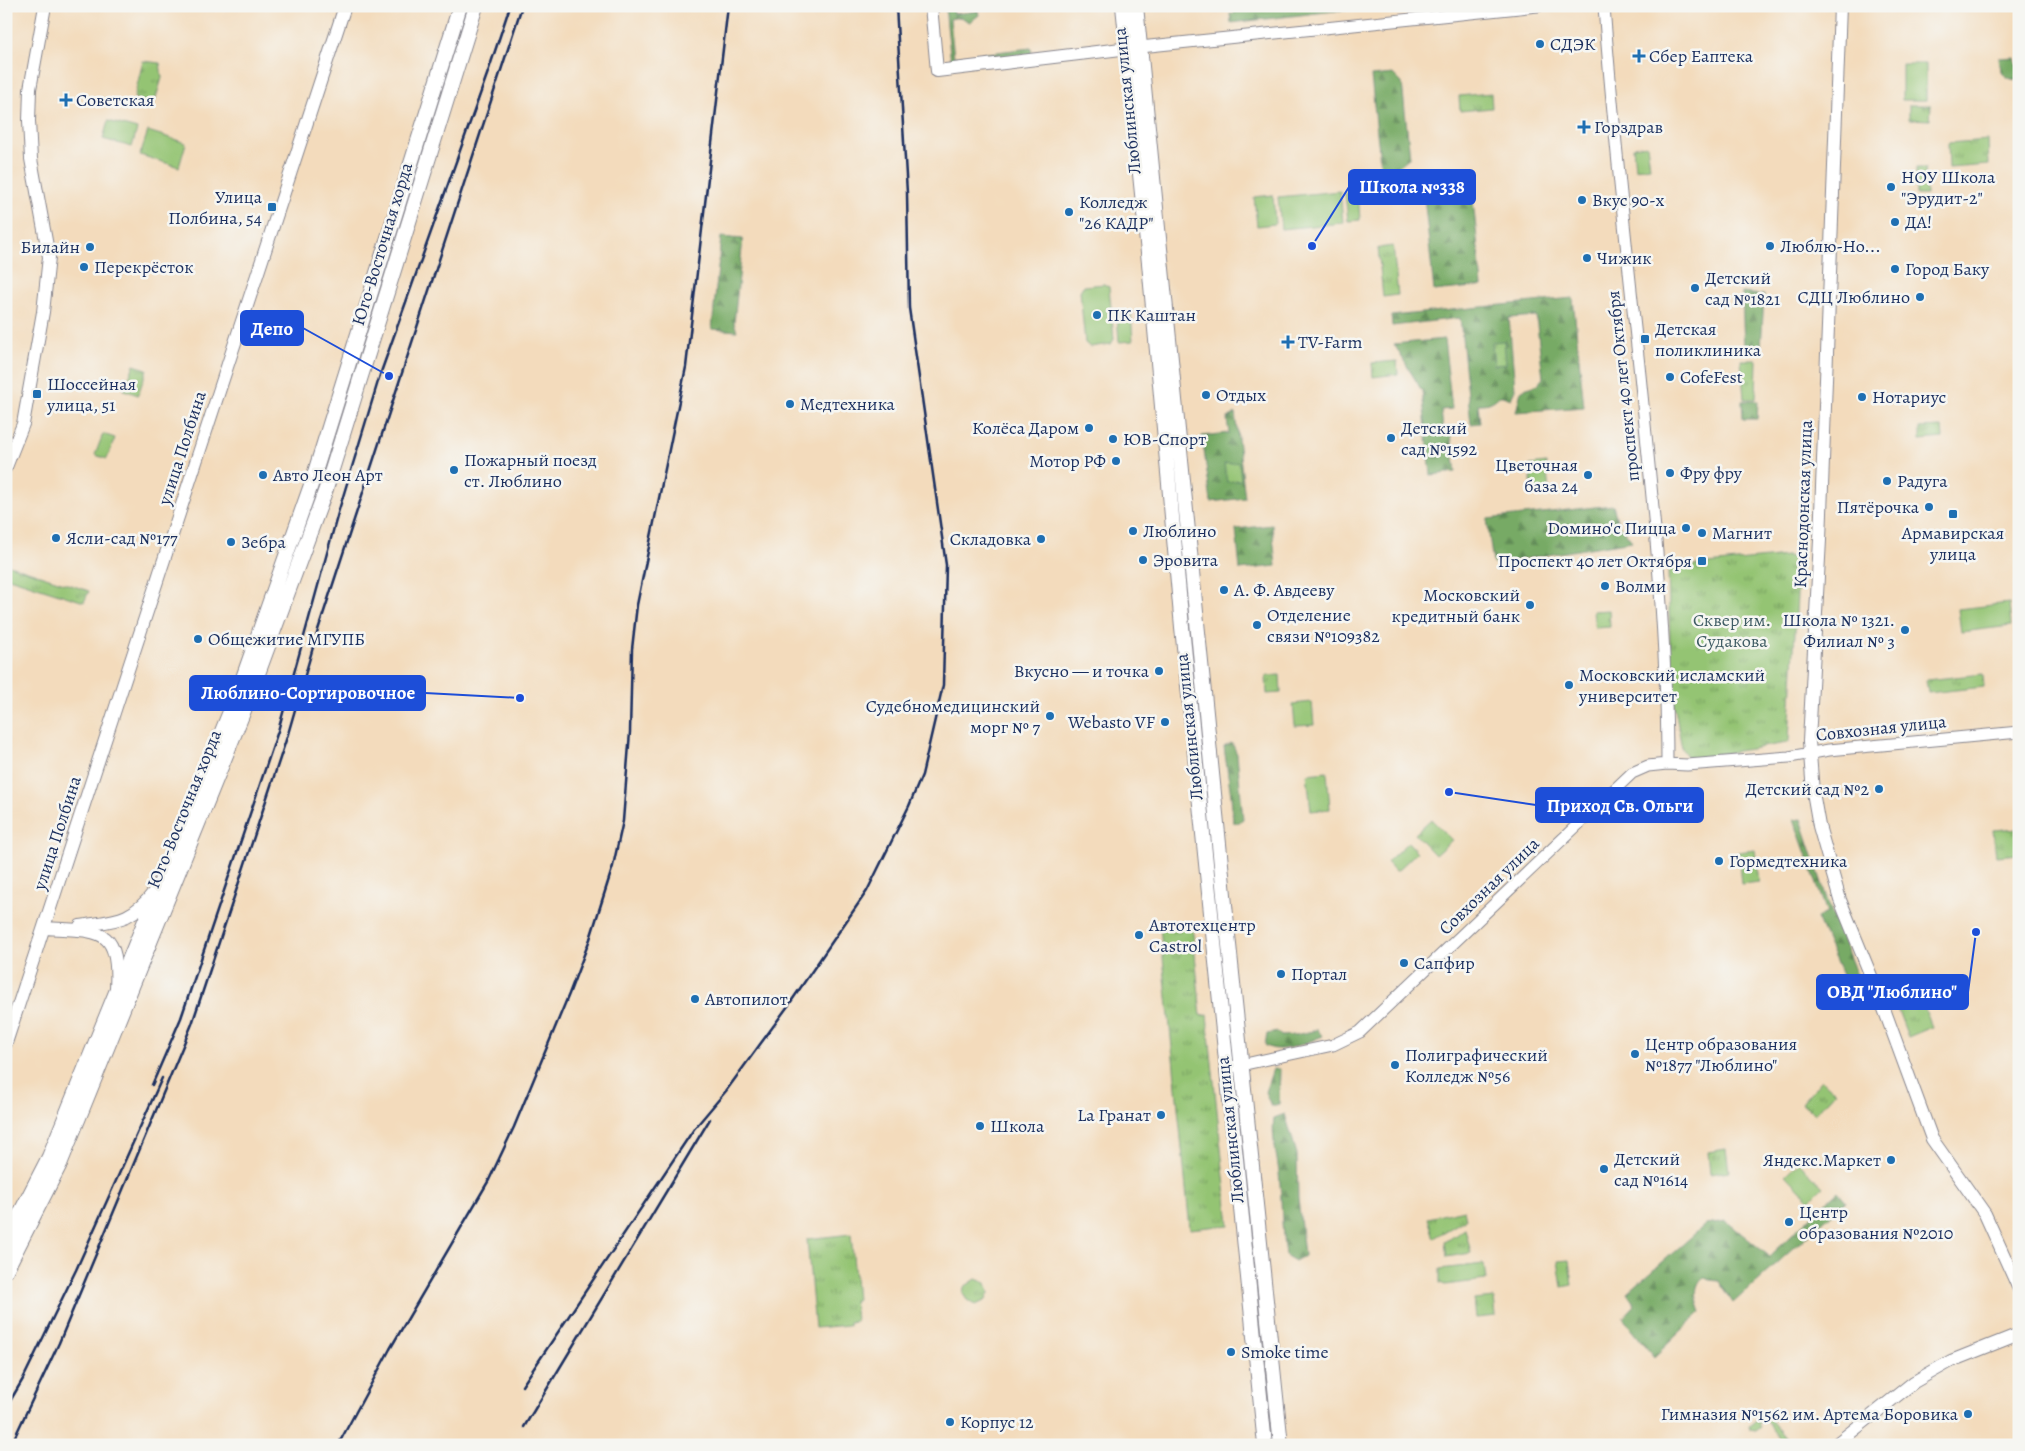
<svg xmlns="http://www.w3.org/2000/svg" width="2025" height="1451" font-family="Alegreya,serif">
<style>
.grass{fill:#94c473;stroke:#587a68}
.forest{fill:url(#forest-firs);stroke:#496c62}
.park{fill:url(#park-tufts);stroke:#587a68}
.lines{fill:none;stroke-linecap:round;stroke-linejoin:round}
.tertiary-casing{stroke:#87858d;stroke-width:13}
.secondary-casing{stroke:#87858d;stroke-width:14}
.primary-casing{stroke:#87858d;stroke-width:16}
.tertiary{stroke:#fff;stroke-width:11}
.secondary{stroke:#fff;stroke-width:12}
.primary{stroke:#fff;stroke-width:14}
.rail{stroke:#1b2f5e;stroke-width:2.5}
.poi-dot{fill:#1f6fb2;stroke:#f6f6f2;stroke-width:2}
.labels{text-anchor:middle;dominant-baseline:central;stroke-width:5;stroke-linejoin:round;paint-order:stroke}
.poi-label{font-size:18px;fill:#1b2f5e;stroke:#f6f6f2;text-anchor:start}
.street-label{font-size:18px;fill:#1b2f5e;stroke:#f6f6f2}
.park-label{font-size:18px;fill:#3f5c64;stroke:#f6f6f2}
.leader{fill:none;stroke:#1d4ed8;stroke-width:2}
.callout-dot{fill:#1d4ed8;stroke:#f6f6f2;stroke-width:2}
.callout{fill:#1d4ed8;stroke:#1d4ed8;stroke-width:2}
.callout-label{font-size:19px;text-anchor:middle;font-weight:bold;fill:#fff}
</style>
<defs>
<pattern id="forest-firs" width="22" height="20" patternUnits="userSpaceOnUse" patternTransform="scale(1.25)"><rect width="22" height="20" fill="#77aa65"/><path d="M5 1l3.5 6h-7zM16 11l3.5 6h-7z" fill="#618b56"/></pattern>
<pattern id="park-tufts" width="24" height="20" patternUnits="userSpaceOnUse" patternTransform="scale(1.25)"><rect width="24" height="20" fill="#94c473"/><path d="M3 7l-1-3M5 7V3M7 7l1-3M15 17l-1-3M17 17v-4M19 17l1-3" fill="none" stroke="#78a062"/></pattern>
</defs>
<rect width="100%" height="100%" fill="#f6f6f2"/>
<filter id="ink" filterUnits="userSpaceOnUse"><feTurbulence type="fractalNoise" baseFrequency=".02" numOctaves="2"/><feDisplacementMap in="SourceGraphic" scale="10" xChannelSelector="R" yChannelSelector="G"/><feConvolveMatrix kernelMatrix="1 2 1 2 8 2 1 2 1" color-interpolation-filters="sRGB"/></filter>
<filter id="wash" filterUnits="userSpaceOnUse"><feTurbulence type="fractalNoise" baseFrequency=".0096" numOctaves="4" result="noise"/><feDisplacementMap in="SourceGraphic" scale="20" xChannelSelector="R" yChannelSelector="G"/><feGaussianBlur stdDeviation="1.12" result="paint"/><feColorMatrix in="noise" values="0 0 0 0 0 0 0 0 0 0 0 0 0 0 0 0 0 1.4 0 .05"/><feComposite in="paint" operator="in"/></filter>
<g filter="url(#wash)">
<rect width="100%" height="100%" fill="#f3dbbc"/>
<!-- grass -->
<path class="grass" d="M 1902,64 L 1926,64 L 1926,100 L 1902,100 Z
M 108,121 L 137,129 L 132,147 L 103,139 Z
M 148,131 L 186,143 L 179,167 L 140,155 Z
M 1916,168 L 1925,168 L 1926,195 L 1916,195 Z
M 1340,191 L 1343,223 L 1281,229 L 1278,197 Z
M 1358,192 L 1360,220 L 1348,221 L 1345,193 Z
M 1273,195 L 1275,224 L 1257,226 L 1254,197 Z
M 1104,284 L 1109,287 L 1114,339 L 1111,344 L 1090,347 L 1085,343 L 1080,291 L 1083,286 Z
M 1131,313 L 1133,341 L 1119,342 L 1117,314 Z
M 103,434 L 115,438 L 107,459 L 95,455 Z
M 1546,463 L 1549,491 L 1532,492 L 1530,465 Z
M 2009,603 L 2011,626 L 1961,632 L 1958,609 Z
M 1312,702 L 1314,725 L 1295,726 L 1293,704 Z
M 1327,772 L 1330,809 L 1311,811 L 1307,774 Z
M 1408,842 L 1417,852 L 1396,872 L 1387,862 Z
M 1755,850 L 1759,882 L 1741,884 L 1738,852 Z
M 1799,1162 L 1823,1187 L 1810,1200 L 1786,1175 Z
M 1569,1260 L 1572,1285 L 1562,1287 L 1558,1261 Z
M 1484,1264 L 1486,1280 L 1445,1285 L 1440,1283 L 1440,1269 Z
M 1765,1413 L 1791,1445 L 1783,1445 L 1783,1442 L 1765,1419 L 1758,1424 L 1760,1427 L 1755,1431 L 1750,1430 L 1749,1426 Z"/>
<!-- forest -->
<path class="forest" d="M 945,6 L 953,6 L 954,14 L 978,11 L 979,15 L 970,22 L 960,17 L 950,19 L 954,57 L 1031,48 L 1032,54 L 951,63 Z
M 1223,6 L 1361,6 L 1361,8 L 1231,23 L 1230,14 L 1235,13 L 1235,9 L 1223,10 Z
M 2015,57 L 2017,66 L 2019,66 L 2019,80 C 2004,80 2000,71 1999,58 Z
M 1393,74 L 1402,83 L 1410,157 L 1395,169 L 1381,171 L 1371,76 Z
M 1472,191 L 1482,286 L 1434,291 L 1424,196 Z
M 721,237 L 743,239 L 734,323 L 737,331 L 712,329 Z
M 1742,293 L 1764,295 L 1761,350 L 1744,348 Z
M 1573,298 L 1584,407 L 1516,412 L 1521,391 L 1524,389 L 1537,385 L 1543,378 L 1536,316 L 1509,318 L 1515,389 L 1511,399 C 1495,393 1502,397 1491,402 C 1488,404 1481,404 1478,404 L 1480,423 L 1471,424 L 1460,318 L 1392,326 L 1391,316 Z
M 1444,339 L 1452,409 L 1441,410 L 1443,428 L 1450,427 L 1456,472 L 1431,475 L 1422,391 L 1394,344 Z
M 1742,401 L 1758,401 L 1757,419 L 1743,419 Z
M 1235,413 L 1245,498 L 1211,502 L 1202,436 L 1229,433 L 1227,419 Z
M 1613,505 L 1618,524 L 1632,541 L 1493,564 L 1487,519 Z
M 1272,525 L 1276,566 L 1240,570 L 1236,529 Z
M 1232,743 L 1237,754 L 1243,819 L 1238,823 L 1233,822 L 1231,796 L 1224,747 Z
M 1801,819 L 1830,908 L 1864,993 L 1852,998 L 1817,918 L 1827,913 L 1794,820 Z
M 1317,1030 L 1323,1036 C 1307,1042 1280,1056 1265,1045 L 1267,1034 L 1278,1032 L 1281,1036 L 1295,1035 Z
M 1273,1069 L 1280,1069 L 1279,1104 L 1271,1106 L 1265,1092 Z
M 1285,1114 L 1297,1154 L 1298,1198 L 1304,1256 L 1295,1261 L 1285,1255 C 1281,1227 1282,1200 1279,1173 C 1277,1154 1271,1137 1274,1118 Z
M 1838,1191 L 1846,1201 L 1733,1303 L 1718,1280 L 1703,1278 C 1693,1289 1696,1298 1701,1312 L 1654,1357 L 1623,1318 L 1635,1305 L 1627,1293 L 1706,1224 L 1726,1221 L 1769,1256 Z"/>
<!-- park -->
<path class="park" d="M 143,61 L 160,63 L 162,78 L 154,104 L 134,98 Z
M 1491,93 L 1492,108 L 1460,111 L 1459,96 Z
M 1909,105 L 1931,105 L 1930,120 L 1909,119 Z
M 1988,140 L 1989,165 L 1949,168 L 1948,143 Z
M 1647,145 L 1650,167 L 1635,169 L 1633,147 Z
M 1393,246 L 1398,295 L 1383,297 L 1378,248 Z
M 1504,341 L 1506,364 L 1494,365 L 1492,342 Z
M 1741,360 L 1757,360 L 1756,399 L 1744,399 Z
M 1397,361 L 1398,374 L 1373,377 L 1372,363 Z
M 134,365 L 147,369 L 138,395 L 124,390 Z
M 1942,427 L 1943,438 L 1920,440 L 1920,428 Z
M 1239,462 L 1241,480 L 1227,482 L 1224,464 Z
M 1787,556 L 1799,559 L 1789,740 L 1787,743 L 1689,759 L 1682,749 L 1671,686 L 1668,568 Z
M 6,564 L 89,591 L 84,602 L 6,577 Z
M 1609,610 L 1610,627 L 1595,628 L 1593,611 Z
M 1983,674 L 1984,687 L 1928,693 L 1926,680 Z
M 1280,675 L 1281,693 L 1267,694 L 1266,676 Z
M 1431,819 L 1452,840 L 1435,855 L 1415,834 Z
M 2019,828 L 2019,854 L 1996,856 L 1993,830 Z
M 1192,923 L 1201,1016 L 1207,1015 L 1229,1225 L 1190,1229 L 1160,927 Z
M 1918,991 L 1932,1027 L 1908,1037 L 1894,1000 Z
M 1822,1080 L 1835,1092 L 1815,1114 L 1802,1103 Z
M 1726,1149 L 1729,1171 L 1710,1174 L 1708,1152 Z
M 1464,1210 L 1466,1219 L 1434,1238 L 1428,1218 Z
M 1465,1229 L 1471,1253 L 1447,1257 L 1445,1242 Z
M 851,1234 L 857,1300 L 854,1300 L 856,1321 L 849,1322 L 849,1325 L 815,1328 L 807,1239 Z
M 976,1279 L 986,1283 L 989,1293 L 986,1300 L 976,1305 L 967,1300 L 963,1294 L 964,1287 Z
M 1494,1298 L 1496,1316 L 1476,1318 L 1474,1300 Z"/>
</g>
<g filter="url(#ink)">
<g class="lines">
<defs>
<path id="tertiary" d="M 1604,6 C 1613,129 1627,252 1640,375 C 1653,504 1667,634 1667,764
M 1140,47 L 1538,6
M 1227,1068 L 1333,1045 L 1360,1032 L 1632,773 L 1648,766 L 1667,764 L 1687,765 L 1789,757 L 1829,750 L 2019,732"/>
<path id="secondary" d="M 931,6 L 937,71 L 1138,47
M 1840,6 L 1820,540 L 1809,741 L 1813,792 L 1819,826 L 1840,900 L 1880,998 L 1932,1139 L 1985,1214 L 2019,1289
M 6,467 L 23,424 L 43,312 L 49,257 L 31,159 L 29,121 L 30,89 L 45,6
M 80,926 C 116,920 131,922 154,892
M 45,928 C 97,932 120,924 116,988
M 6,1043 L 345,6
M 1835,1445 L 1914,1382 L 1951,1361 L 2019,1334"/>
<path id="primary" d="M 1123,6 L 1149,263 L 1182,627 L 1265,1445
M 1136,6 L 1228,935 L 1281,1445
M 6,1241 L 49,1157 L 238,692 L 311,485 L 460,6
M 6,1270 L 60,1164 L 249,698 L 326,489 L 476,6"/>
</defs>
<!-- tertiary casing -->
<use href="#tertiary" class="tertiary-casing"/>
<!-- secondary casing -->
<use href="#secondary" class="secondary-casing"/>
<!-- primary casing -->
<use href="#primary" class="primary-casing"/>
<!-- tertiary -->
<use href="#tertiary" class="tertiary"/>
<!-- secondary -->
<use href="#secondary" class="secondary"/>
<!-- primary -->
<use href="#primary" class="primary"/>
<!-- rail -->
<path class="rail" d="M 152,1085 L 181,1018 L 278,731 L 338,513 L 380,375 L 488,72 L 510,6
M 522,1386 L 694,1129 L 726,1091 L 788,1006 L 867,891 L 909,806 L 922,775 L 943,685 L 946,565 L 909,308 L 907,193 L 896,6
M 6,1408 L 23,1379 L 76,1270 L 162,1078
M 524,1427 L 710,1119
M 11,1445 L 59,1343 L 192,1024 L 288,734 L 318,630 L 522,6
M 338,1445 L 390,1349 L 489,1180 L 514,1127 L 569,994 L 590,939 L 613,866 L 623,821 L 630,732 L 632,649 L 637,605 L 686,367 L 728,6"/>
</g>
</g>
<!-- markers -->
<g class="poi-dot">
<circle cx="1540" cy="44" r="5"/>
<path d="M1636.5 48.5h5v5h5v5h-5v5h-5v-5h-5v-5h5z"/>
<path d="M63.5 92.5h5v5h5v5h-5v5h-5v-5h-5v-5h5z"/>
<path d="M1581.5 119.5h5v5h5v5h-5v5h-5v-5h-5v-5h5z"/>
<circle cx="1891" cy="187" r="5"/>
<circle cx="1582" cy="200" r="5"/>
<rect x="267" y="202" width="10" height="10" rx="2.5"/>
<circle cx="1069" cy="212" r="5"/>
<circle cx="1895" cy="222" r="5"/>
<circle cx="1770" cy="246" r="5"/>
<circle cx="90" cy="247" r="5"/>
<circle cx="1587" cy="258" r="5"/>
<circle cx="84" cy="267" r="5"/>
<circle cx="1895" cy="269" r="5"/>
<circle cx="1695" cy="288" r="5"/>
<circle cx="1920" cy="297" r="5"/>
<circle cx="1097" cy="315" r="5"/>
<rect x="1640" y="334" width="10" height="10" rx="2.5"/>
<path d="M1285.5 334.5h5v5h5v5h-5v5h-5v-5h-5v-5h5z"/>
<circle cx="1670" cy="377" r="5"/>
<rect x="32" y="389" width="10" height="10" rx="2.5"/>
<circle cx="1206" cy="395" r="5"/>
<circle cx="1862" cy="397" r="5"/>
<circle cx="790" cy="404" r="5"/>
<circle cx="1089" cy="428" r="5"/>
<circle cx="1391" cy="438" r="5"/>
<circle cx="1113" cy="439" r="5"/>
<circle cx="1116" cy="461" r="5"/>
<circle cx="454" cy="470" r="5"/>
<circle cx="1670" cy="473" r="5"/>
<circle cx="263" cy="475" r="5"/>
<circle cx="1588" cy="475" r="5"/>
<circle cx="1887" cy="481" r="5"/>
<circle cx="1929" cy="507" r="5"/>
<rect x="1948" y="509" width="10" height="10" rx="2.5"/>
<circle cx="1686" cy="528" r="5"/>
<circle cx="1133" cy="531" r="5"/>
<circle cx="1702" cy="533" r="5"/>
<circle cx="56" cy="538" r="5"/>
<circle cx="1041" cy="539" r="5"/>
<circle cx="231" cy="542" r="5"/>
<circle cx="1143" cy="560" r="5"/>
<rect x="1697" y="556" width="10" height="10" rx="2.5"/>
<circle cx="1605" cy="586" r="5"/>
<circle cx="1224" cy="590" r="5"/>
<circle cx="1530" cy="605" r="5"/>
<circle cx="1257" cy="625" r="5"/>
<circle cx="1905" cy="630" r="5"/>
<circle cx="198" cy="639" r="5"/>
<circle cx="1159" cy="671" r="5"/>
<circle cx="1569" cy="685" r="5"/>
<circle cx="1050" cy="716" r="5"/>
<circle cx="1165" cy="722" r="5"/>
<circle cx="1879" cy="789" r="5"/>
<circle cx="1719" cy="861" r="5"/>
<circle cx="1139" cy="935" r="5"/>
<circle cx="1404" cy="963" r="5"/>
<circle cx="1281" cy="974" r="5"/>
<circle cx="695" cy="999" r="5"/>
<circle cx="1635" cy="1054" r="5"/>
<circle cx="1395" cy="1065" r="5"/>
<circle cx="1161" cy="1115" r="5"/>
<circle cx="980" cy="1126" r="5"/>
<circle cx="1891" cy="1160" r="5"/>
<circle cx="1604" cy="1169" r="5"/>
<circle cx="1789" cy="1222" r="5"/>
<circle cx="1231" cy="1352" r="5"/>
<circle cx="1968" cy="1414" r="5"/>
<circle cx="950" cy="1422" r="5"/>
</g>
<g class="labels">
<!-- poi labels -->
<g class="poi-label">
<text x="1550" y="44">СДЭК</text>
<text x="1649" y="56">Сбер Еаптека</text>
<text x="76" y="100">Советская</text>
<text x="1594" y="127">Горздрав</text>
<text x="1901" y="177">НОУ Школа<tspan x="1901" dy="21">"Эрудит-2"</tspan></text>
<text x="262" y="197" text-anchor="end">Улица<tspan x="262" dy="21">Полбина, 54</tspan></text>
<text x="1592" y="200">Вкус 90-х</text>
<text x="1079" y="202">Колледж<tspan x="1079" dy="21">"26 КАДР"</tspan></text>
<text x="1905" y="222">ДА!</text>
<text x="1780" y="246">Люблю-Но...</text>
<text x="80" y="247" text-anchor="end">Билайн</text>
<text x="1597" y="258">Чижик</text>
<text x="94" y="267">Перекрёсток</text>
<text x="1905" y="269">Город Баку</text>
<text x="1705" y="278">Детский<tspan x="1705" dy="21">сад №1821</tspan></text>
<text x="1910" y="297" text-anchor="end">СДЦ Люблино</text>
<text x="1107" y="315">ПК Каштан</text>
<text x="1655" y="329">Детская<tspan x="1655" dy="21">поликлиника</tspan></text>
<text x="1298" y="342">TV-Farm</text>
<text x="1680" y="377">CofeFest</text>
<text x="47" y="384">Шоссейная<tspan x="47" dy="21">улица, 51</tspan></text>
<text x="1216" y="395">Отдых</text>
<text x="1872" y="397">Нотариус</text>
<text x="800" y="404">Медтехника</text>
<text x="1079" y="428" text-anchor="end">Колёса Даром</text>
<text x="1401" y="428">Детский<tspan x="1401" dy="21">сад №1592</tspan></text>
<text x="1123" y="439">ЮВ-Спорт</text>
<text x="464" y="460">Пожарный поезд<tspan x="464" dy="21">ст. Люблино</tspan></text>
<text x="1106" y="461" text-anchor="end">Мотор РФ</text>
<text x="1578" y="465" text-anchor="end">Цветочная<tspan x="1578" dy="21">база 24</tspan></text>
<text x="1680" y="473">Фру фру</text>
<text x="273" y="475">Авто Леон Арт</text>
<text x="1897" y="481">Радуга</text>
<text x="1919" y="507" text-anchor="end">Пятёрочка</text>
<text x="1676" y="528" text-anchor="end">Dомино'с Пицца</text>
<text x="1143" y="531">Люблино</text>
<text x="1712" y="533">Магнит</text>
<text x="1953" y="533" text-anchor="middle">Армавирская<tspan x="1953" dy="21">улица</tspan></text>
<text x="66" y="538">Ясли-сад №177</text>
<text x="1031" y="539" text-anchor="end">Складовка</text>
<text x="241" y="542">Зебра</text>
<text x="1153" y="560">Эровита</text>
<text x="1692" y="561" text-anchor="end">Проспект 40 лет Октября</text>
<text x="1615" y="586">Волми</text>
<text x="1234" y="590">А. Ф. Авдееву</text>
<text x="1520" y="595" text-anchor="end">Московский<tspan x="1520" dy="21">кредитный банк</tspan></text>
<text x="1267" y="615">Отделение<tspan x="1267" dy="21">связи №109382</tspan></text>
<text x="1895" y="620" text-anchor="end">Школа № 1321.<tspan x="1895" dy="21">Филиал № 3</tspan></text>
<text x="208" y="639">Общежитие МГУПБ</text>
<text x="1149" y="671" text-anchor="end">Вкусно — и точка</text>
<text x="1579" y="675">Московский исламский<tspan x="1579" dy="21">университет</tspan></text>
<text x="1040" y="706" text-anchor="end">Судебномедицинский<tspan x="1040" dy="21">морг № 7</tspan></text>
<text x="1155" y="722" text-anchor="end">Webasto VF</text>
<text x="1869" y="789" text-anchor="end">Детский сад №2</text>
<text x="1729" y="861">Гормедтехника</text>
<text x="1149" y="925">Автотехцентр<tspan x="1149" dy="21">Castrol</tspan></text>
<text x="1414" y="963">Сапфир</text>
<text x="1291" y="974">Портал</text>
<text x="705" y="999">Автопилот</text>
<text x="1645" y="1044">Центр образования<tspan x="1645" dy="21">№1877 "Люблино"</tspan></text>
<text x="1405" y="1055">Полиграфический<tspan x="1405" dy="21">Колледж №56</tspan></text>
<text x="1151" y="1115" text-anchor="end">La Гранат</text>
<text x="990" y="1126">Школа</text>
<text x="1614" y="1159">Детский<tspan x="1614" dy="21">сад №1614</tspan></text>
<text x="1881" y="1160" text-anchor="end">Яндекс.Маркет</text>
<text x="1799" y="1212">Центр<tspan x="1799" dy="21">образования №2010</tspan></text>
<text x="1241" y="1352">Smoke time</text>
<text x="1958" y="1414" text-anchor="end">Гимназия №1562 им. Артема Боровика</text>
<text x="960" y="1422">Корпус 12</text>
</g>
<!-- street labels -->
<g class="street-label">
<text transform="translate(1127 101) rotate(-96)">Люблинская улица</text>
<text transform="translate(382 244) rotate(-73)">Юго-Восточная хорда</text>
<text transform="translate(1623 386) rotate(-96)">проспект 40 лет Октября</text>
<text transform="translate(182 448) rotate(-72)">улица Полбина</text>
<text transform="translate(1803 504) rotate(-88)">Краснодонская улица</text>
<text transform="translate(1189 727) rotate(-96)">Люблинская улица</text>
<text transform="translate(1881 728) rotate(-6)">Совхозная улица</text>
<text transform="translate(184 809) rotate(-68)">Юго-Восточная хорда</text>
<text transform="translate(57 833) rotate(-72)">улица Полбина</text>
<text transform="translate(1489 886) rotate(-44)">Совхозная улица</text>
<text transform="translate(1230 1130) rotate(-96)">Люблинская улица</text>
</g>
<!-- park labels -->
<g class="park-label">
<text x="1732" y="620">Сквер им.<tspan x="1732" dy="21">Судакова</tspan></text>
</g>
</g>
<!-- callouts -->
<path class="leader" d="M1312 246L1349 187M389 376L303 328M520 698L425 693M1449 792L1536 805M1976 932L1968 992"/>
<g class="callout-dot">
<circle cx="1312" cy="246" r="5"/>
<circle cx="389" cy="376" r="5"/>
<circle cx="520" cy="698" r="5"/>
<circle cx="1449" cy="792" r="5"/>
<circle cx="1976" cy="932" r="5"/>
</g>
<g class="callout">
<rect x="1349" y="170" width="126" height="34" rx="5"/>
<rect x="241" y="311" width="62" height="34" rx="5"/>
<rect x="190" y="676" width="235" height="34" rx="5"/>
<rect x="1536" y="788" width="167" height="34" rx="5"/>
<rect x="1817" y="975" width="151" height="34" rx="5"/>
</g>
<g class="callout-label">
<text x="1412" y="193">Школа №338</text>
<text x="272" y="335">Депо</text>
<text x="308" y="699">Люблино-Сортировочное</text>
<text x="1620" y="812">Приход Св. Ольги</text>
<text x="1892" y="998">ОВД "Люблино"</text>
</g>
<!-- margin -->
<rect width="2025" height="1451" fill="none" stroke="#f6f6f2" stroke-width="25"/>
</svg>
